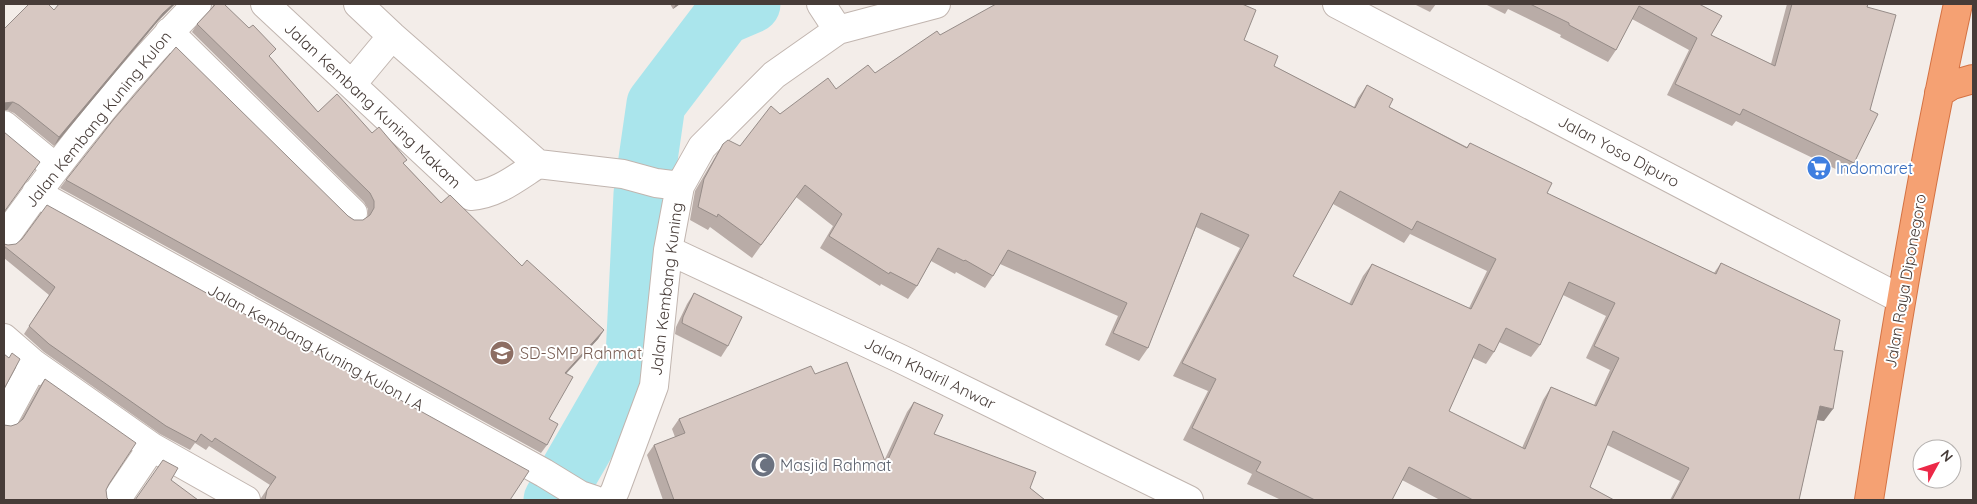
<svg xmlns="http://www.w3.org/2000/svg" width="1977" height="504" font-family="Quicksand,sans-serif">
<style>
.lines{fill:none;stroke-linecap:round;stroke-linejoin:round}
.river{stroke:#aae5ec;stroke-width:59}
.minor-casing{stroke:#c1b5af;stroke-width:30}
.highway-casing{stroke:#d47243;stroke-width:30}
.minor{stroke:#fff;stroke-width:28}
.highway{stroke:#f5a173;stroke-width:28}
.wall{fill:#b9aca7;fill-rule:evenodd}
.shaded-wall{fill:#968c88}
.building{fill:#d7c8c2;stroke:#968c88;fill-rule:evenodd}
.labels{text-anchor:middle;dominant-baseline:central;stroke-width:4;stroke-linejoin:round;paint-order:stroke}
.street-label{font-size:16px;fill:#473c38;stroke:#fff}
.shop-label{font-size:16px;fill:#366cbe;stroke:#fff;text-anchor:start}
.education-label{font-size:16px;fill:#785e54;stroke:#fff;text-anchor:start}
.worship-label{font-size:16px;fill:#5b616d;stroke:#fff;text-anchor:start}
</style>
<rect width="100%" height="100%" fill="#f3ede9"/>
<g class="lines">
<!-- river -->
<path class="river" d="M 553,500 L 635,358 L 643,194 L 656,104 L 723,16 L 751,4"/>
<defs>
<path id="minor" d="M 265,4 L 471,196 C 497,194 516,178 538,164
M 358,4 L 392,36 L 538,164 L 623,174 L 656,183 L 680,186
M 821,4 L 838,30
M 1337,4 L 1901,299
M 169,32 L 353,213
M 352,84 L 392,36
M 4,125 L 55,167
M 36,193 L 544,473 L 580,495 L 595,500
M 4,238 C 62,157 127,75 197,4
M 668,250 L 901,359 L 1189,500
M 4,338 L 34,364 L 152,447 L 246,500
M 4,419 L 34,364
M 116,500 L 152,447
M 610,500 L 615,491 L 654,386 L 668,250 L 680,186 L 702,147 L 774,75 L 838,30 L 936,4"/>
<path id="highway" d="M 1939,93 L 1952,85 L 1973,79
M 1869,500 C 1895,334 1922,168 1958,4"/>
</defs>
<!-- minor casing -->
<use href="#minor" class="minor-casing"/>
<!-- highway casing -->
<use href="#highway" class="highway-casing"/>
<!-- minor -->
<use href="#minor" class="minor"/>
<!-- highway -->
<use href="#highway" class="highway"/>
</g>
<!-- wall -->
<path class="wall" d="M 59,4 L 175,4 L 158,21 L 54,146 L 14,113 L 7,110 L 4,110 L 4,29 L 54,10 Z
M 214,4 L 224,4 L 318,112 L 372,133 L 404,164 L 441,203 L 604,330 L 598,339 L 566,374 L 549,419 L 547,445 L 541,453 L 60,188 L 66,180 L 348,216 L 354,220 L 363,220 L 368,216 L 368,209 L 364,202 L 192,32 L 197,24 L 210,10 Z
M 670,4 L 680,4 L 673,9 Z
M 1414,4 L 1436,4 L 1430,12 Z
M 1485,4 L 1699,4 L 1711,35 L 1771,64 L 1787,4 L 1868,4 L 1867,7 L 1854,163 L 1846,174 L 1736,121 L 1732,126 L 1667,95 L 1689,50 L 1632,19 L 1616,50 L 1608,62 L 1560,37 L 1561,35 L 1508,9 L 1505,14 Z
M 940,35 L 1244,40 L 1274,66 L 1354,107 L 1358,98 L 1367,85 L 1389,107 L 1467,147 L 1470,143 L 1547,193 L 1714,273 L 1721,263 L 1834,350 L 1824,421 L 1817,420 L 1799,500 L 1670,500 L 1680,481 L 1607,445 L 1590,487 L 1614,500 L 1440,500 L 1402,480 L 1392,500 L 1281,500 L 1247,484 L 1252,474 L 1183,440 L 1208,391 L 1173,376 L 1240,248 L 1196,227 L 1148,348 L 1139,361 L 1105,345 L 1118,316 L 1000,264 L 993,276 L 985,288 L 956,272 L 955,274 L 931,261 L 917,286 L 908,299 L 881,284 L 880,286 L 820,248 L 833,226 L 796,197 L 752,258 L 710,227 L 708,230 L 690,220 L 695,191 L 715,157 L 723,144 L 740,146 L 780,114 L 836,89 L 875,73 ZM 1333,204 L 1404,243 L 1410,234 L 1487,271 L 1469,308 L 1372,264 L 1363,276 L 1349,304 L 1293,276 ZM 1563,295 L 1606,316 L 1586,358 L 1610,370 L 1594,405 L 1551,387 L 1543,400 L 1522,448 L 1449,411 L 1473,358 L 1486,364 L 1494,352 L 1499,342 L 1531,357 L 1540,345 Z
M 4,244 L 510,500 L 261,500 L 261,498 L 270,485 L 209,446 L 206,450 L 195,443 L 190,450 L 160,434 L 44,352 L 24,334 L 49,295 L 4,258 Z
M 694,293 L 728,346 L 721,357 L 675,334 L 676,327 L 687,304 Z
M 815,374 L 884,461 L 907,412 L 914,402 L 934,434 L 1030,488 L 1045,500 L 663,500 L 647,455 L 654,445 L 675,437 L 672,429 L 679,419 Z
M 45,379 L 109,484 L 106,490 L 107,498 L 11,426 L 17,424 L 20,421 L 39,387 Z"/>
<!-- shaded-wall -->
<path class="shaded-wall" d="M 173,4 L 175,4 L 158,21 L 54,146 L 59,137 L 163,13 Z
M 676,4 L 680,4 L 673,9 Z
M 5,102 L 13,102 L 7,110 L 4,110 L 4,103 Z
M 604,330 L 598,339 L 559,381 L 565,373 Z
M 1820,406 L 1833,409 L 1824,421 L 1811,419 Z"/>
<!-- building -->
<path class="building" d="M 29,4 L 48,4 L 54,10 L 59,4 L 173,4 L 163,13 L 59,137 L 19,105 L 13,102 L 4,103 L 4,29 Z
M 215,4 L 224,4 L 249,28 L 253,25 L 276,49 L 269,56 L 318,112 L 337,94 L 372,133 L 379,127 L 407,160 L 403,163 L 441,203 L 450,195 L 522,266 L 527,260 L 604,330 L 565,373 L 573,377 L 549,419 L 558,424 L 547,445 L 66,180 L 114,119 L 176,47 L 348,216 L 354,220 L 363,220 L 370,215 L 374,208 L 374,201 L 370,193 L 197,24 L 214,6 Z
M 996,4 L 1242,4 L 1256,10 L 1244,40 L 1278,56 L 1274,66 L 1355,108 L 1367,85 L 1393,99 L 1389,107 L 1467,148 L 1470,143 L 1552,183 L 1547,193 L 1716,274 L 1721,263 L 1840,320 L 1834,350 L 1843,351 L 1833,409 L 1820,406 L 1799,500 L 1672,500 L 1689,468 L 1613,431 L 1590,487 L 1614,500 L 1473,500 L 1409,467 L 1392,500 L 1315,500 L 1256,471 L 1261,462 L 1192,428 L 1216,379 L 1182,363 L 1249,235 L 1201,213 L 1148,348 L 1113,333 L 1127,303 L 1008,250 L 993,276 L 965,260 L 964,261 L 938,248 L 917,286 L 890,272 L 889,274 L 829,236 L 842,214 L 805,185 L 761,245 L 718,214 L 717,217 L 698,207 L 704,179 L 723,144 L 728,140 L 740,146 L 771,106 L 780,114 L 828,78 L 836,89 L 868,65 L 875,73 L 937,31 L 940,35 ZM 1340,191 L 1412,230 L 1417,221 L 1496,259 L 1471,309 L 1372,264 L 1352,305 L 1293,276 ZM 1569,282 L 1615,303 L 1594,346 L 1619,358 L 1596,406 L 1551,387 L 1525,449 L 1449,411 L 1479,344 L 1494,352 L 1506,328 L 1540,345 Z
M 1530,4 L 1699,4 L 1722,16 L 1711,35 L 1775,66 L 1792,4 L 1868,4 L 1867,7 L 1896,15 L 1870,110 L 1878,114 L 1854,163 L 1743,109 L 1740,115 L 1675,84 L 1697,38 L 1639,6 L 1616,50 L 1569,25 L 1569,23 Z
M 4,132 L 40,162 L 4,212 Z
M 47,205 L 529,471 L 510,500 L 265,500 L 267,490 L 276,477 L 215,438 L 212,442 L 201,434 L 196,442 L 166,426 L 49,344 L 29,326 L 55,287 L 4,246 L 4,244 L 8,245 L 16,244 L 22,239 Z
M 694,293 L 742,317 L 728,346 L 682,323 L 683,317 Z
M 12,353 L 20,359 L 4,389 L 4,354 L 9,358 Z
M 847,362 L 886,464 L 914,402 L 943,415 L 934,434 L 1036,472 L 1030,488 L 1045,500 L 674,500 L 654,445 L 685,433 L 679,419 L 811,366 L 815,374 Z
M 45,379 L 136,443 L 109,484 L 106,490 L 107,498 L 109,500 L 4,500 L 4,425 L 11,426 L 17,424 L 23,419 Z
M 163,460 L 178,468 L 171,480 L 198,500 L 135,500 Z"/>
<!-- icons -->
<defs>
<symbol id="supermarket-disc" viewBox="-11 -11 22 22"><circle r="9.5" fill="#3f7fe0" stroke="#fff"/><path d="M-6-5.5h2.5l.6 2H6L4.5 2H-2.5L-4.4-4H-6ZM-1.5 3.2a1.3 1.3 0 1 0 .1 0ZM3 3.2a1.3 1.3 0 1 0 .1 0Z" fill="#fff"/></symbol>
<symbol id="school-disc" viewBox="-11 -11 22 22"><circle r="9.5" fill="#8d6e63" stroke="#fff"/><path d="M0-5L7-2L0 1L-7-2ZM-4 1L0 2.5L4 1V4Q0 6-4 4Z" fill="#fff"/></symbol>
<symbol id="mosque-disc" viewBox="-11 -11 22 22"><circle r="9.5" fill="#6b7280" stroke="#fff"/><path d="M3.5-4.9A6 6 0 1 0 3.5 4.9A5 5 0 1 1 3.5-4.9Z" fill="#fff"/></symbol>
</defs>
<g fill-rule="evenodd">
<use href="#supermarket-disc" x="1805" y="154" width="28" height="28"/>
<use href="#school-disc" x="488" y="339" width="28" height="28"/>
<use href="#mosque-disc" x="749" y="451" width="28" height="28"/>
</g>
<g class="labels">
<!-- street labels -->
<g class="street-label">
<text transform="translate(373 105) rotate(43)">Jalan Kembang Kuning Makam</text>
<text transform="translate(98 119) rotate(-51)">Jalan Kembang Kuning Kulon</text>
<text transform="translate(1619 151) rotate(28)">Jalan Yoso Dipuro</text>
<text transform="translate(1905 281) rotate(-80)">Jalan Raya Diponegoro</text>
<text transform="translate(666 289) rotate(-83)">Jalan Kembang Kuning</text>
<text transform="translate(316 347) rotate(29)">Jalan Kembang Kuning Kulon I A</text>
<text transform="translate(930 373) rotate(26)">Jalan Khairil Anwar</text>
</g>
<!-- shop labels -->
<g class="shop-label">
<text x="1836" y="168">Indomaret</text>
</g>
<!-- education labels -->
<g class="education-label">
<text x="520" y="353">SD-SMP Rahmat</text>
</g>
<!-- worship labels -->
<g class="worship-label">
<text x="780" y="465">Masjid Rahmat</text>
</g>
</g>
<!-- border -->
<rect width="1977" height="504" fill="none" stroke="#473c38" stroke-width="10"/>
<!-- north arrow -->
<g transform="translate(1937 464) rotate(50)"><circle r="24" fill="#ffffff" stroke="#b5b1af"/>
<path d="M0-4L9 19L0 12L-9 19Z" fill="#ec2847"/>
<text y="-8" font-size="14" font-weight="bold" text-anchor="middle" fill="#473c38">N</text>
</g>
</svg>
